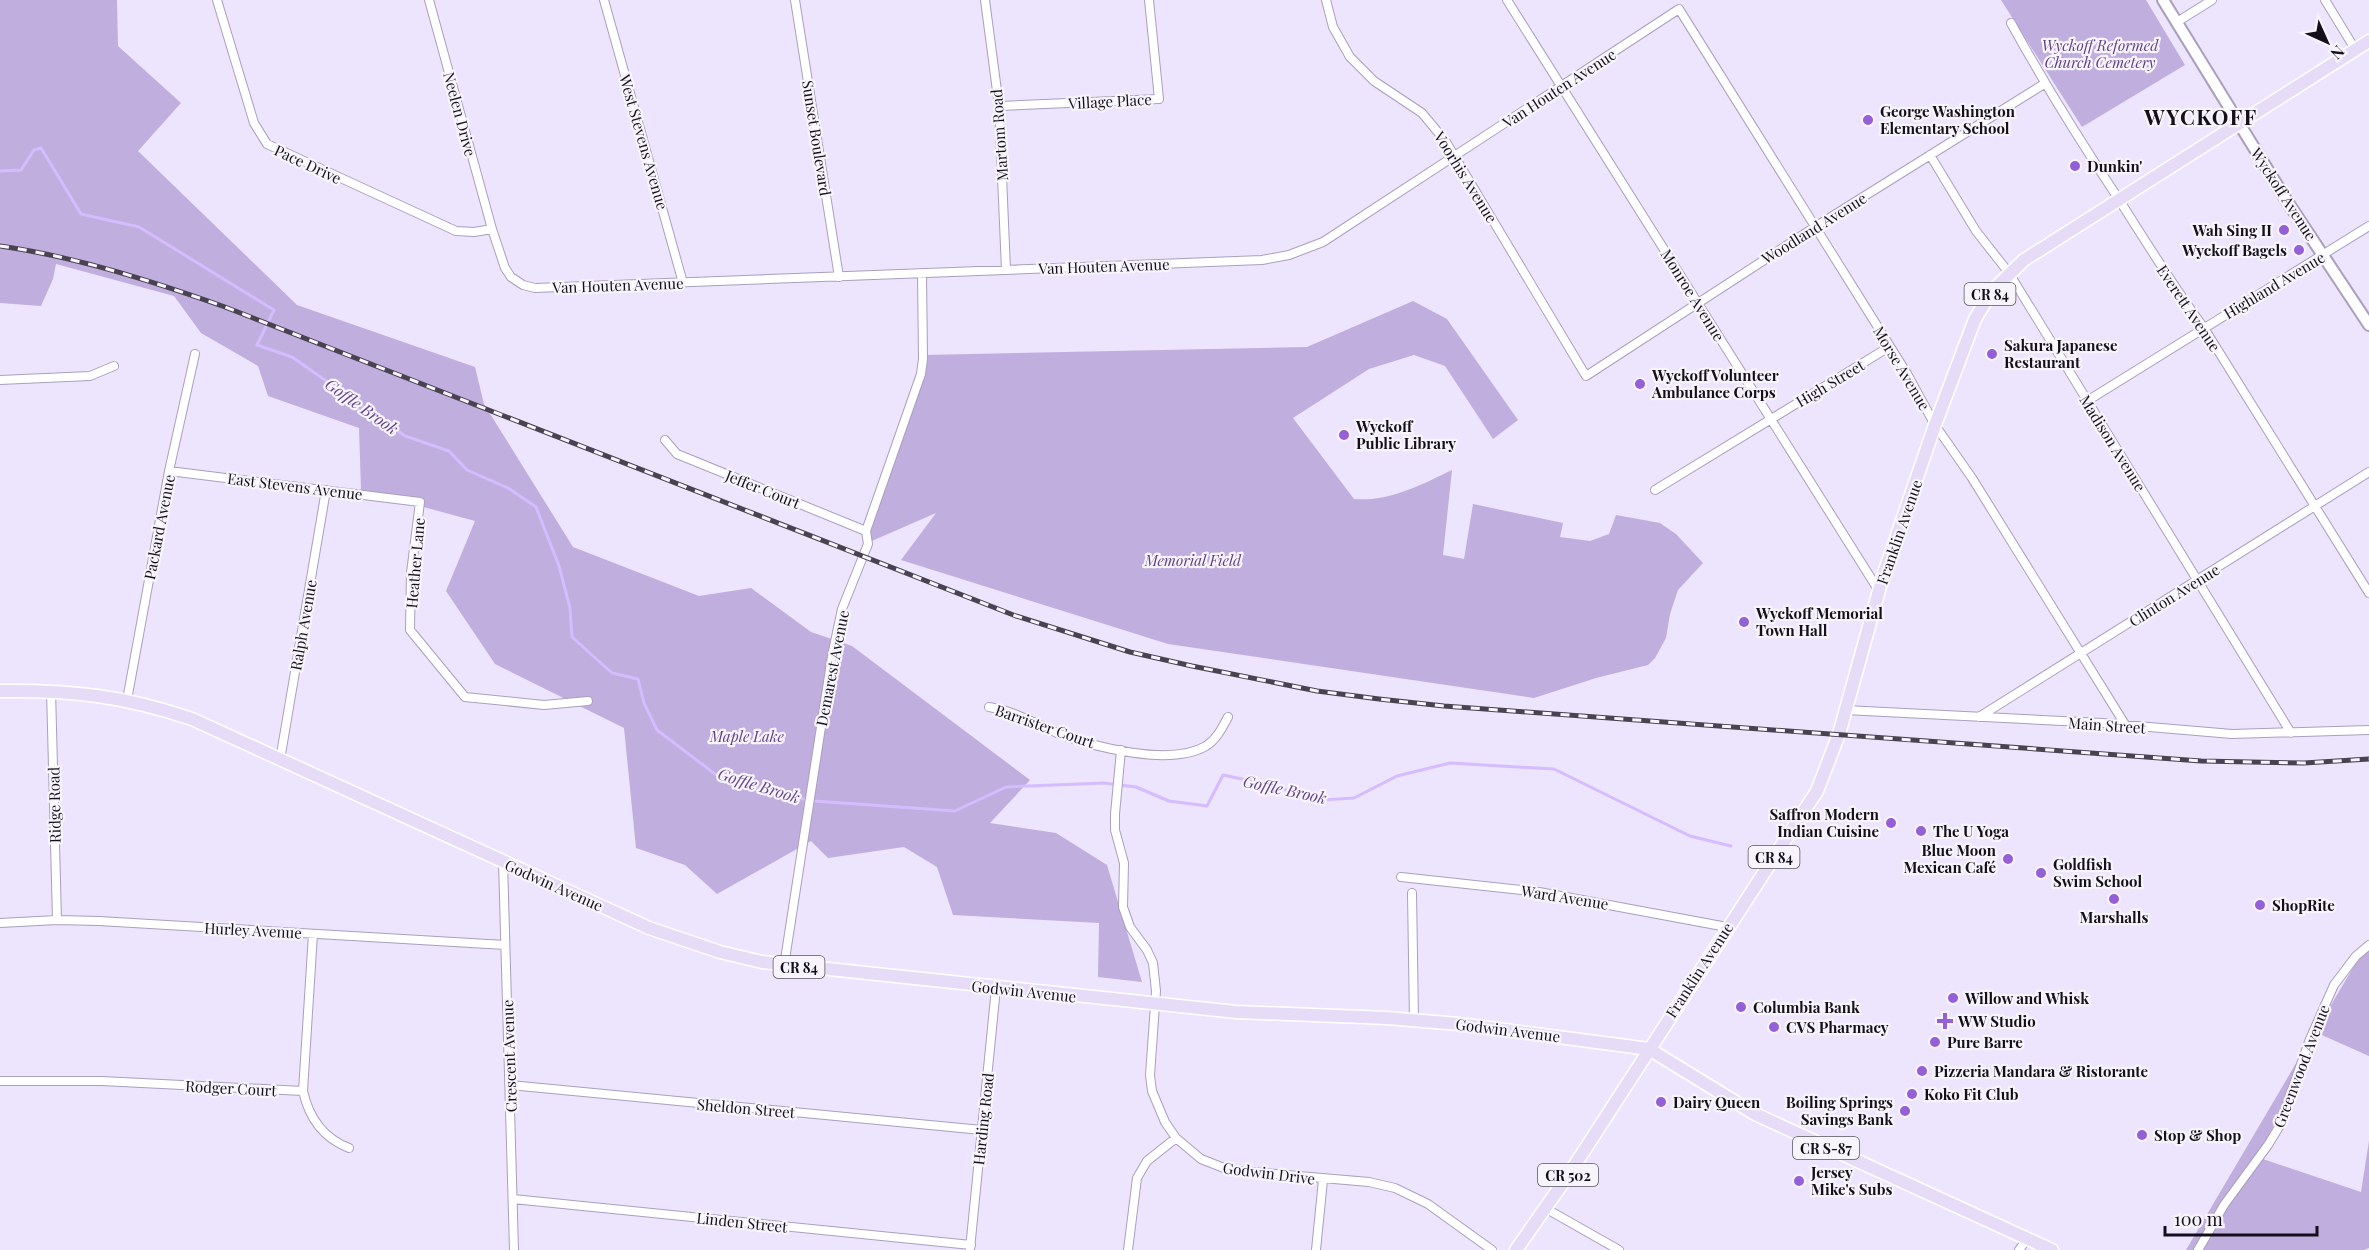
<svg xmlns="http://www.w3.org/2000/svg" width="2369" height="1250" font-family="'Playfair Display',serif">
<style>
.green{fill:#c0aede}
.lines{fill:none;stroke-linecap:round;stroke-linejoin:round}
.stream{stroke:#d5bcfe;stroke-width:3}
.minor-casing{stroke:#aa9fbe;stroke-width:10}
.secondary-casing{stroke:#aa9fbe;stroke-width:14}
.primary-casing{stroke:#fff;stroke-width:15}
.minor{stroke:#fff;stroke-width:8}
.secondary{stroke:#fff;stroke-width:10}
.primary{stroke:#e6dcf8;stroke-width:12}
.rail-casing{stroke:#484251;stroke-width:5}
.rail{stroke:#f7f5fb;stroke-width:3;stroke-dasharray:9;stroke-linecap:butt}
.poi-dot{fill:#955fd8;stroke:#f7f5fb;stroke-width:2}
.labels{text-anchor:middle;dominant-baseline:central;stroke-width:4.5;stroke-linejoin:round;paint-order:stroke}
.shield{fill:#f7f5fb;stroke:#58545e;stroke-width:1.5}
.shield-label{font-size:14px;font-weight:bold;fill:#140f1a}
.park-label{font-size:15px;font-style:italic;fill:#603f8b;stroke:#f7f5fb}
.street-label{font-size:15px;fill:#140f1a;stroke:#f7f5fb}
.poi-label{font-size:15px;font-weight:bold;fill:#140f1a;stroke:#f7f5fb;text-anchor:start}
.water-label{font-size:16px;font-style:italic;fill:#644490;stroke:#f7f5fb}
.district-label{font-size:21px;font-weight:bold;letter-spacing:1.5px;fill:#140f1a;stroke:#f7f5fb}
</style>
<rect width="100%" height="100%" fill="#ede4fe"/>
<!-- green -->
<path class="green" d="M 0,0 L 117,0 L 118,46 L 181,103 L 138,151 L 297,305 L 475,367 L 484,404 L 573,547 L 699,596 L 751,588 L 811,632 L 852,646 L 1030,780 L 990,823 L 1056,833 L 1107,865 L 1142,982 L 1098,977 L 1099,923 L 953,915 L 937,867 L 904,847 L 828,858 L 811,841 L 717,894 L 685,865 L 636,848 L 624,728 L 495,664 L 446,591 L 475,521 L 361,490 L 359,428 L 268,396 L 258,366 L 201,333 L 174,296 L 56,264 L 53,279 L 41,306 L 0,303 Z
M 2001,0 L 2146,0 L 2185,65 L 2082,127 Z
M 1413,301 L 1447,319 L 1518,420 L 1493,439 L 1445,366 L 1414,355 L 1369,369 L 1293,418 L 1354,499 C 1389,502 1421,485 1452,470 L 1443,555 L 1464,559 L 1473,504 L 1563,523 L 1560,537 L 1590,541 L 1609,534 L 1616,515 L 1660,523 L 1676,534 L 1703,563 L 1678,590 L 1670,614 L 1666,638 L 1655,658 L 1648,665 L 1596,678 L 1534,698 L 1168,644 L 901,560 L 936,513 L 865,544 L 924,355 L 1307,347 Z
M 2369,948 L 2369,1056 L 2315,1032 L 2363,951 Z
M 2308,1043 L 2260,1158 L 2361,1192 L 2369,1141 L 2369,1248 L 2364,1250 L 2186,1250 Z"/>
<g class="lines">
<!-- stream -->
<path class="stream" d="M 0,171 L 21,170 L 34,150 L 41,148 L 81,214 L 139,227 L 274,310 L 257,345 L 292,357 L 405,436 L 449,451 L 467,470 L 508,488 L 536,507 L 559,566 L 570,608 L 572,637 L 612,673 L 638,679 L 644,703 L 657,730 L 715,774 L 778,794 L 814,801 L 955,811 L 1006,787 L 1104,783 L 1136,787 L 1169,801 L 1207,806 L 1223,775 L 1261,783 L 1323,800 L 1354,798 L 1397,776 L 1450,763 L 1554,769 L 1690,836 L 1731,846"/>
<defs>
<path id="minor" d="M 217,0 L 254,123 L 267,144 L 456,231 L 474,232 L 492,229
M 429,0 L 492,229 L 505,268 L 511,277 L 523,285 L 535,288 L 1262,260 L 1289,255 L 1323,242 L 1679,9 L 1906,372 L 1935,425 L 1972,478 L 2126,726
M 604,0 L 683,283
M 795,0 L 839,277
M 985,0 L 999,106 L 1006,270
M 1326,0 L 1333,27 L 1350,57 L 1374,81 L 1422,113 L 1446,142 L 1586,376 L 1815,227 L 2044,84
M 1507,0 L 1879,591
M 2325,0 L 2355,49
M 2177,22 L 2212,0
M 2011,23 C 2044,83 2080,141 2118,198 C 2146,242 2173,286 2204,328 L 2369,593
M 999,106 L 1159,99 L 1149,0
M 1930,155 L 1976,231 L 2009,273 L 2291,733
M 0,380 L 90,376 L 114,366
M 2087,401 L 2369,226
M 665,440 L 677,454 L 866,531
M 169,471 L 420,502 L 411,573 L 410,630 L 465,697 L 544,705 L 588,701
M 1655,490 L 1889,347
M 51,690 L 57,920
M 127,700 L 169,471 L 195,354
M 989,707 C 1014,711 1034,723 1057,733 C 1094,747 1170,767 1206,746 C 1217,739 1222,728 1228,717
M 1845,710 L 2102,723 L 2232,734 L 2369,730
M 1979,717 L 2369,472
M 1121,750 L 1115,814 L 1115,830 L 1124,863 L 1123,907 L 1130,927 L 1147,950 L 1153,963 L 1156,991 L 1150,1075 L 1152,1091 L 1165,1122 L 1176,1138 L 1201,1159 L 1229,1170 L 1369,1182 L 1395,1188 L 1428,1204 L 1492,1250
M 280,760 L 326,490
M 503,862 L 514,1250
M 1401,877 L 1539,892 L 1727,927
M 1412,893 L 1414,1020
M 0,923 L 57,920 L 99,921 L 505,945
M 313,934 L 303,1091 C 309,1118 323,1138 349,1148
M 784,966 L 832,656 L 842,609 L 868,544 L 866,531 L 921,374 L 923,359 L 922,274
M 0,1081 L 102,1081 L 303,1091
M 510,1085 L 982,1130
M 513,1199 L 971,1245
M 1545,1208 L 1619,1250
M 970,1249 L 996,988
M 1128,1250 L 1137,1178 L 1147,1161 L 1176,1138
M 1316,1250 L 1323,1180
M 2019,1250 L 2027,1239
M 2198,1250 L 2224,1205 L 2268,1145 L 2279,1127 L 2310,1039 L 2334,985 L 2356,956 L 2369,945"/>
<path id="secondary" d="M 2163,0 L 2285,198 L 2369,325"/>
<path id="primary" d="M 0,691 C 72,690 124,696 192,719 L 649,928 L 720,952 L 762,962 L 1236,1012 L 1387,1018 L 1459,1024 L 1649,1049 L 1755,1114 L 2052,1250
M 1516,1250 L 1569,1174 L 1817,791 L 1839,734 L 1883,576 L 1935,425 L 1975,319 L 1992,291 L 2024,260 L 2043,248 L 2369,41"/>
</defs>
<!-- minor casing -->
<use href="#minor" class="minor-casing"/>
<!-- secondary casing -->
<use href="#secondary" class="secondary-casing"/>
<!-- primary casing -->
<use href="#primary" class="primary-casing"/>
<!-- minor -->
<use href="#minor" class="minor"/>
<!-- secondary -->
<use href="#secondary" class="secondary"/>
<!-- primary -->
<use href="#primary" class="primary"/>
<defs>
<path id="rail" d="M 0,246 C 77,257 152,281 225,307 L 1016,616 L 1130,652 L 1192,666 L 1317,691 L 1379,699 L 1444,706 L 2201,761 L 2304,763 L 2369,759"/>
</defs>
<!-- rail casing -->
<use href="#rail" class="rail-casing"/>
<!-- rail -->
<use href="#rail" class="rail"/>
</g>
<!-- markers -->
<g class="poi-dot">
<circle cx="1868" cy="120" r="6"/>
<circle cx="2075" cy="166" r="6"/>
<circle cx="2284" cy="230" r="6"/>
<circle cx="2299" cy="250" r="6"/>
<circle cx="1992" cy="354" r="6"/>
<circle cx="1640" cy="384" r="6"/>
<circle cx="1344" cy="435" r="6"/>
<circle cx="1744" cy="622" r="6"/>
<circle cx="1891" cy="823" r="6"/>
<circle cx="1921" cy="831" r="6"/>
<circle cx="2008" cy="859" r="6"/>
<circle cx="2041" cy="873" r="6"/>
<circle cx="2114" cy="899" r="6"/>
<circle cx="2260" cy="905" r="6"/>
<circle cx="1953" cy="998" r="6"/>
<circle cx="1741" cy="1007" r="6"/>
<path d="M1942 1012h6v6h6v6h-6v6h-6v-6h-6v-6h6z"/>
<circle cx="1774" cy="1027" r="6"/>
<circle cx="1935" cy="1042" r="6"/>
<circle cx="1922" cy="1071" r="6"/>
<circle cx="1912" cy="1094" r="6"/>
<circle cx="1661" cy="1102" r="6"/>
<circle cx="1905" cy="1111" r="6"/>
<circle cx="2142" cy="1135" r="6"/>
<circle cx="1799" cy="1181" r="6"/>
</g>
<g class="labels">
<!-- shield labels -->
<g class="shield">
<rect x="1964.5" y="283" width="51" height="22" rx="4.5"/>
<rect x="1748.5" y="846" width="51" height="22" rx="4.5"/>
<rect x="773.5" y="956" width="51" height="22" rx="4.5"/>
<rect x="1793" y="1137" width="66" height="22" rx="4.5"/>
<rect x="1538" y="1164" width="60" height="22" rx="4.5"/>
</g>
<g class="shield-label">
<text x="1990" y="294">CR 84</text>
<text x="1774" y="857">CR 84</text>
<text x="799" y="967">CR 84</text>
<text x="1826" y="1148">CR S-87</text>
<text x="1568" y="1175">CR 502</text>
</g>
<!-- park labels -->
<g class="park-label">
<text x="2100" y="45">Wyckoff Reformed<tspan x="2100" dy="17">Church Cemetery</tspan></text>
<text x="1193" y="560">Memorial Field</text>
<text x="747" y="736">Maple Lake</text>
</g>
<!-- street labels -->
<g class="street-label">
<text transform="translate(1559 88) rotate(-33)">Van Houten Avenue</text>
<text transform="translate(1110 101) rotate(-3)">Village Place</text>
<text transform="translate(460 114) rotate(75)">Neelen Drive</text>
<text transform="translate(999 135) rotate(-94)">Martom Road</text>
<text transform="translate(817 138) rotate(81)">Sunset Boulevard</text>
<text transform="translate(644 142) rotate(74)">West Stevens Avenue</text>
<text transform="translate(308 164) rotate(25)">Pace Drive</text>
<text transform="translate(1466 177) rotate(58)">Voorhis Avenue</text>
<text transform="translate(2284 194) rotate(57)">Wyckoff Avenue</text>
<text transform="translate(1814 228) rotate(-32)">Woodland Avenue</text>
<text transform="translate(1104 266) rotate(-2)">Van Houten Avenue</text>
<text transform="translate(618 285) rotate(-2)">Van Houten Avenue</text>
<text transform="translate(2274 285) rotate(-31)">Highland Avenue</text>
<text transform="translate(1693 295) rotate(58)">Monroe Avenue</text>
<text transform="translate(2189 308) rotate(56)">Everett Avenue</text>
<text transform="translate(1902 368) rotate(59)">Morse Avenue</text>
<text transform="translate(1830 383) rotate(-31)">High Street</text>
<text transform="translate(2113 443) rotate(58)">Madison Avenue</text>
<text transform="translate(295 486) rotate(7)">East Stevens Avenue</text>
<text transform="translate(763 489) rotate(22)">Jeffer Court</text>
<text transform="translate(159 527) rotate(-79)">Packard Avenue</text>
<text transform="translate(1899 532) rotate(-71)">Franklin Avenue</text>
<text transform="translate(415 563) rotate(-85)">Heather Lane</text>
<text transform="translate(2174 595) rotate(-32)">Clinton Avenue</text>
<text transform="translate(303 625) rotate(-80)">Ralph Avenue</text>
<text transform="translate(832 668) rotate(-79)">Demarest Avenue</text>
<text transform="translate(2107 725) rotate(4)">Main Street</text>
<text transform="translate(1045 726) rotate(19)">Barrister Court</text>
<text transform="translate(54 805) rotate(-91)">Ridge Road</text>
<text transform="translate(554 885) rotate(24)">Godwin Avenue</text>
<text transform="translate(1565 897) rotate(9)">Ward Avenue</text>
<text transform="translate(253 930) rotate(3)">Hurley Avenue</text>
<text transform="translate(1699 970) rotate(-57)">Franklin Avenue</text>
<text transform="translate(1024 991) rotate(6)">Godwin Avenue</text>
<text transform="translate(1508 1030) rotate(7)">Godwin Avenue</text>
<text transform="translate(509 1056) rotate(-92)">Crescent Avenue</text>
<text transform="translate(2301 1066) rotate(-69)">Greenwood Avenue</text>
<text transform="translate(231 1088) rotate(3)">Rodger Court</text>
<text transform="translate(746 1108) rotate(5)">Sheldon Street</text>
<text transform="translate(983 1119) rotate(-84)">Harding Road</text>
<text transform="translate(1269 1173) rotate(7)">Godwin Drive</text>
<text transform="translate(742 1222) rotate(6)">Linden Street</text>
</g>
<!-- poi labels -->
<g class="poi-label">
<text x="1880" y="111">George Washington<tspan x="1880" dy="17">Elementary School</tspan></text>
<text x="2087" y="166">Dunkin'</text>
<text x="2272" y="230" text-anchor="end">Wah Sing II</text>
<text x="2287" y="250" text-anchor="end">Wyckoff Bagels</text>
<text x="2004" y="345">Sakura Japanese<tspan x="2004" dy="17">Restaurant</tspan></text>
<text x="1652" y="375">Wyckoff Volunteer<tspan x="1652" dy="17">Ambulance Corps</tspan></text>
<text x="1356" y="426">Wyckoff<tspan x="1356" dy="17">Public Library</tspan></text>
<text x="1756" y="613">Wyckoff Memorial<tspan x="1756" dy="17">Town Hall</tspan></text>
<text x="1879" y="814" text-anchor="end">Saffron Modern<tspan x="1879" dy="17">Indian Cuisine</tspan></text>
<text x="1933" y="831">The U Yoga</text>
<text x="1996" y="850" text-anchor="end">Blue Moon<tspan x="1996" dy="17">Mexican Café</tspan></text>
<text x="2053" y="864">Goldfish<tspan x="2053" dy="17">Swim School</tspan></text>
<text x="2272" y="905">ShopRite</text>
<text x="2114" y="917" text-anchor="middle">Marshalls</text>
<text x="1965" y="998">Willow and Whisk</text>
<text x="1753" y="1007">Columbia Bank</text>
<text x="1958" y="1021">WW Studio</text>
<text x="1786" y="1027">CVS Pharmacy</text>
<text x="1947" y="1042">Pure Barre</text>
<text x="1934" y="1071">Pizzeria Mandara &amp; Ristorante</text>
<text x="1924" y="1094">Koko Fit Club</text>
<text x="1673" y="1102">Dairy Queen</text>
<text x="1893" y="1102" text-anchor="end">Boiling Springs<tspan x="1893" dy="17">Savings Bank</tspan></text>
<text x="2154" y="1135">Stop &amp; Shop</text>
<text x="1811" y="1172">Jersey<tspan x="1811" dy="17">Mike's Subs</tspan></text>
</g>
<!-- water labels -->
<g class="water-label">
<text transform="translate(362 406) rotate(35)">Goffle Brook</text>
<text transform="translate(759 785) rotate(17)">Goffle Brook</text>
<text transform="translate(1285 789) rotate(12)">Goffle Brook</text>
</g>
<!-- district labels -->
<g class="district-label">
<text x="2201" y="116">WYCKOFF</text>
</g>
</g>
<!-- north arrow -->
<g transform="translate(2327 42) rotate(135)" stroke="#f7f5fb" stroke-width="4.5" paint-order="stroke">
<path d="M0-4.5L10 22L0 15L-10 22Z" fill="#140f1a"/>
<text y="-9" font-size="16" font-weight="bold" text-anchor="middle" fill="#140f1a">N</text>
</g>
<!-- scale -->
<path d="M2165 1226v9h152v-9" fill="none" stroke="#140f1a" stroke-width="3"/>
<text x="2174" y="1226" font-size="18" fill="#140f1a" stroke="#f7f5fb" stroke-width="4.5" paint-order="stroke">100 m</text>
</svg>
